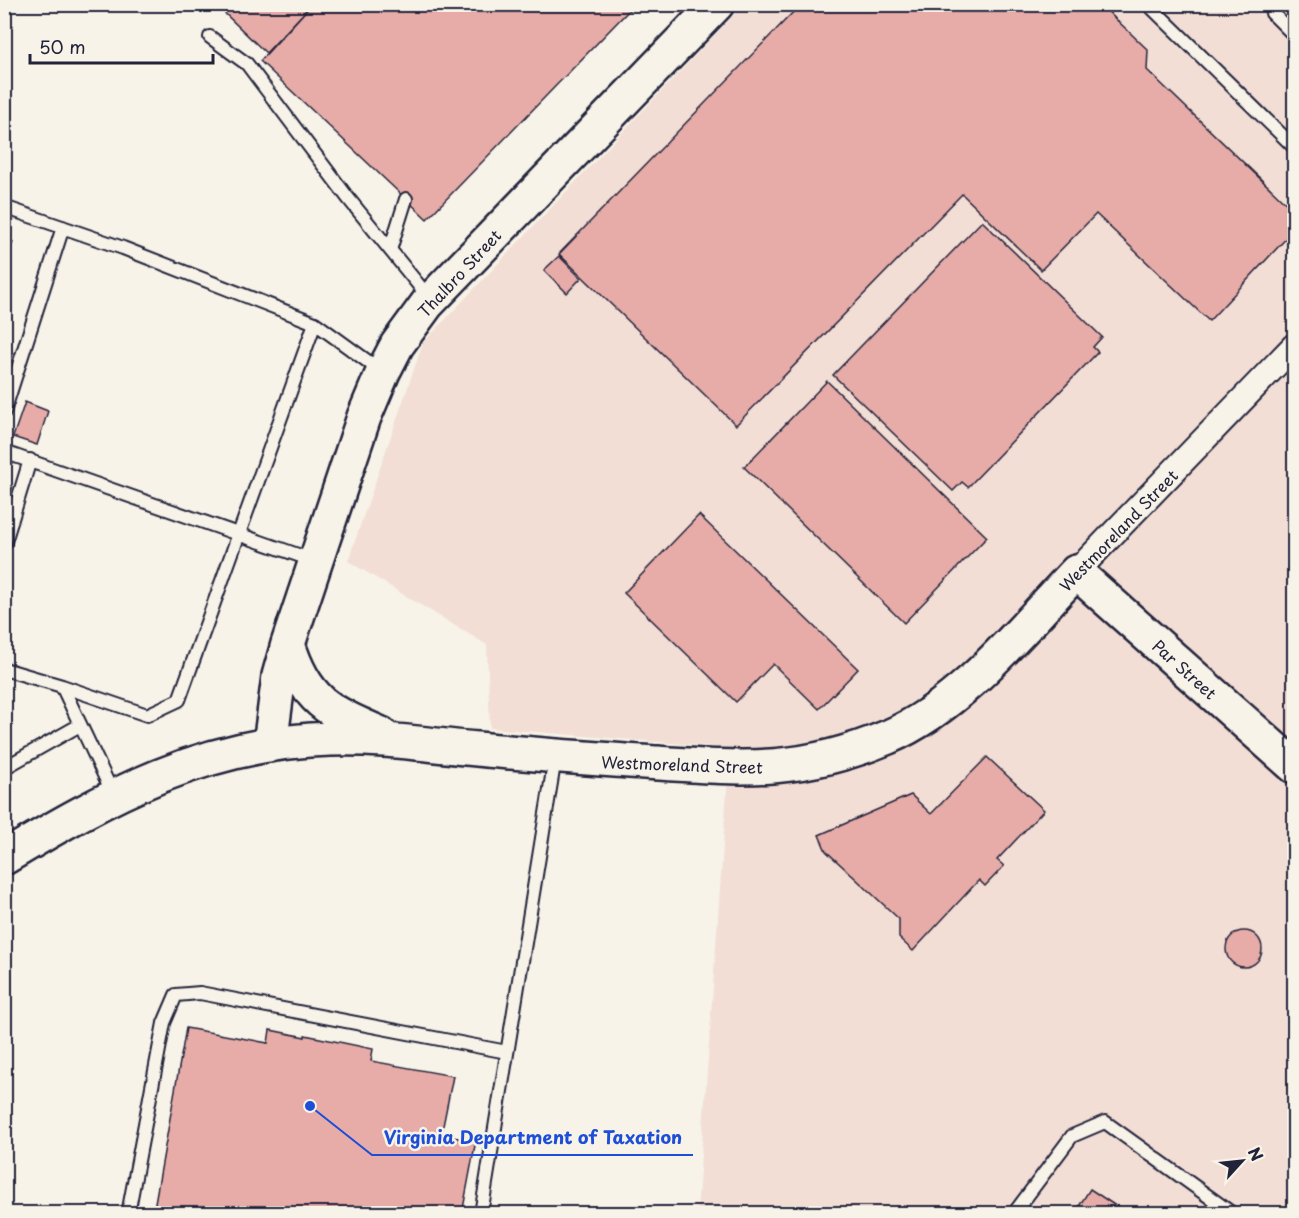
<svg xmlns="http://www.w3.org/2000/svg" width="1299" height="1218" font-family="'Playpen Sans',sans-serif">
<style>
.built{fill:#f2ded5}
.building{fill:#e7aca8;stroke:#22223b;stroke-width:1.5}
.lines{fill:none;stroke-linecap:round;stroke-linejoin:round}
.lane-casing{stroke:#22223b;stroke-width:16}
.street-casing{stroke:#22223b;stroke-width:28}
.secondary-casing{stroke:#22223b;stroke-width:38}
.lane{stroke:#f7f3e8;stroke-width:12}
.street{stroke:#f7f3e8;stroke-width:24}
.secondary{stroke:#f7f3e8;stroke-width:33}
.labels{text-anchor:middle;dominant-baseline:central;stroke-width:5;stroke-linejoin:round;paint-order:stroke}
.street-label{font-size:16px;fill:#22223b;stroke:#f7f3e8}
.leader{fill:none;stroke:#1d4ed8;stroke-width:2}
.callout-dot{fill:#1d4ed8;stroke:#f7f3e8;stroke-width:2}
.callout-label{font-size:18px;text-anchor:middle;font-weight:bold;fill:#1d4ed8;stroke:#f7f3e8;stroke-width:5;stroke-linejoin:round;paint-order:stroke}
</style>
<rect width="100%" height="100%" fill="#f7f3e8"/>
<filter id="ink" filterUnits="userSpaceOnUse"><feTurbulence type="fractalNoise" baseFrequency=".0167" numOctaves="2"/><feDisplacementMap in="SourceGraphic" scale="12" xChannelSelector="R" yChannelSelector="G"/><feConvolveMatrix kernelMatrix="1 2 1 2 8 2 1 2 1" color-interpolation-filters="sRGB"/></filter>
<g filter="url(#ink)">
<!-- built -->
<path class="built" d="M 743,5 L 1294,5 L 1294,1213 L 697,1213 L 730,748 L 490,728 L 487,645 L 348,561 L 423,343 Z"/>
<!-- building -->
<path class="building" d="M 215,4 L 312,4 L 266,53 Z
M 312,4 L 635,4 L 427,219 L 260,61 Z
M 801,4 L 1100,4 L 1148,50 L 1147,70 L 1294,211 L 1294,230 L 1209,321 L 1096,214 L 1041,270 L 962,194 L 736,425 L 559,254 Z
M 982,221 L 1102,337 L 1093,347 L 1098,352 L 968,487 L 962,482 L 953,491 L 833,375 Z
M 4,239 L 13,242 L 4,267 Z
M 559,256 L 581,278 L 567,293 L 544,270 Z
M 827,381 L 987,537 L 904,623 L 744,467 Z
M 25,402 L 48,411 L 37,445 L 13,437 Z
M 699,515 L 858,669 L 819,709 L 773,664 L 736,702 L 624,593 Z
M 987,757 L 1044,810 L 997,860 L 1004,866 L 985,886 L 979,880 L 913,951 L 899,938 L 899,919 L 826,851 L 819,835 L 911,795 L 931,814 Z
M1226 949a18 18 0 1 1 36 0a18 18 0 1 1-36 0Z
M 186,1028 L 268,1043 L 270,1030 L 305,1037 L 305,1035 L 373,1049 L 371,1061 L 453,1076 L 441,1136 L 476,1140 L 462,1214 L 153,1214 Z
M 1090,1189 L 1128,1214 L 1074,1214 Z"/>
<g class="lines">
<defs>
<path id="lane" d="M 1148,4 L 1294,147
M 1271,4 L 1272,13 L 1294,35
M 210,37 L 247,64 L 348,198 L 430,299
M 4,207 L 123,248 L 315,323 L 381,371
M 390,250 L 406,199
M 4,412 L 63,227
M 4,452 L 315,561
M 4,545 L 30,460
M 4,669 L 62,686 L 114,796
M 62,686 L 147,715 L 179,700 L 315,323
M 4,768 L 80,725
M 1015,1212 L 1072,1136 L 1105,1122 L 1233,1214
M 128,1214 L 164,1023 L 176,995 L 200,993 L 507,1052
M 481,1214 L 555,758"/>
<path id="street" d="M 1076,572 L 1294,346"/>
<path id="secondary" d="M 288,644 C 306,702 329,711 381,734
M 270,745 L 279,676 L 288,644 L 364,417 L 383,372 L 397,345 L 427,304 L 717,4
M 4,858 C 108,795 206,742 331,739 C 379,737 429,745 477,749 C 537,755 598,759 658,763 C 747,769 803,773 888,737 C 961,706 1022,629 1076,572 L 1294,766"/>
</defs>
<!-- lane casing -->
<use href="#lane" class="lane-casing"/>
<!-- street casing -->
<use href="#street" class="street-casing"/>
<!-- secondary casing -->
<use href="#secondary" class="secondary-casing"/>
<!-- lane -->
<use href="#lane" class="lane"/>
<!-- street -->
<use href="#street" class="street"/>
<!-- secondary -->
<use href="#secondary" class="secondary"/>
</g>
</g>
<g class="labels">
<!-- street labels -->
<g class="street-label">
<text transform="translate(459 273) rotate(-47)">Thalbro Street</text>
<text transform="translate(1118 530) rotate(-46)">Westmoreland Street</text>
<text transform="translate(1185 669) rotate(42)">Par Street</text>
<text transform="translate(682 764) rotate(2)">Westmoreland Street</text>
</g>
</g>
<!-- callouts -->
<path class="leader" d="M310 1106L372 1155H693"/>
<circle class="callout-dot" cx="310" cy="1106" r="6"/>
<g class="callout-label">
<text x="533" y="1144">Virginia Department of Taxation</text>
</g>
<!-- margin -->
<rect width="1299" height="1218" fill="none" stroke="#f7f3e8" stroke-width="24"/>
<rect x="12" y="12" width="1275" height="1194" fill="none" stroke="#22223b" stroke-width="2" filter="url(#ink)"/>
<!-- north arrow -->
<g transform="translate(1242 1161) rotate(63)" stroke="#f7f3e8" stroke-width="4.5" paint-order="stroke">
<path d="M0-4.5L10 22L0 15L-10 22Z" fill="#22223b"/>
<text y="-9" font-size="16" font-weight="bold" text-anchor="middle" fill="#22223b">N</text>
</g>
<!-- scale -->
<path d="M30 54v9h183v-9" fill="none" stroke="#22223b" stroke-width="3"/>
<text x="39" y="54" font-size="18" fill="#22223b" stroke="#f7f3e8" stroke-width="4.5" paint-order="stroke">50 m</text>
</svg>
